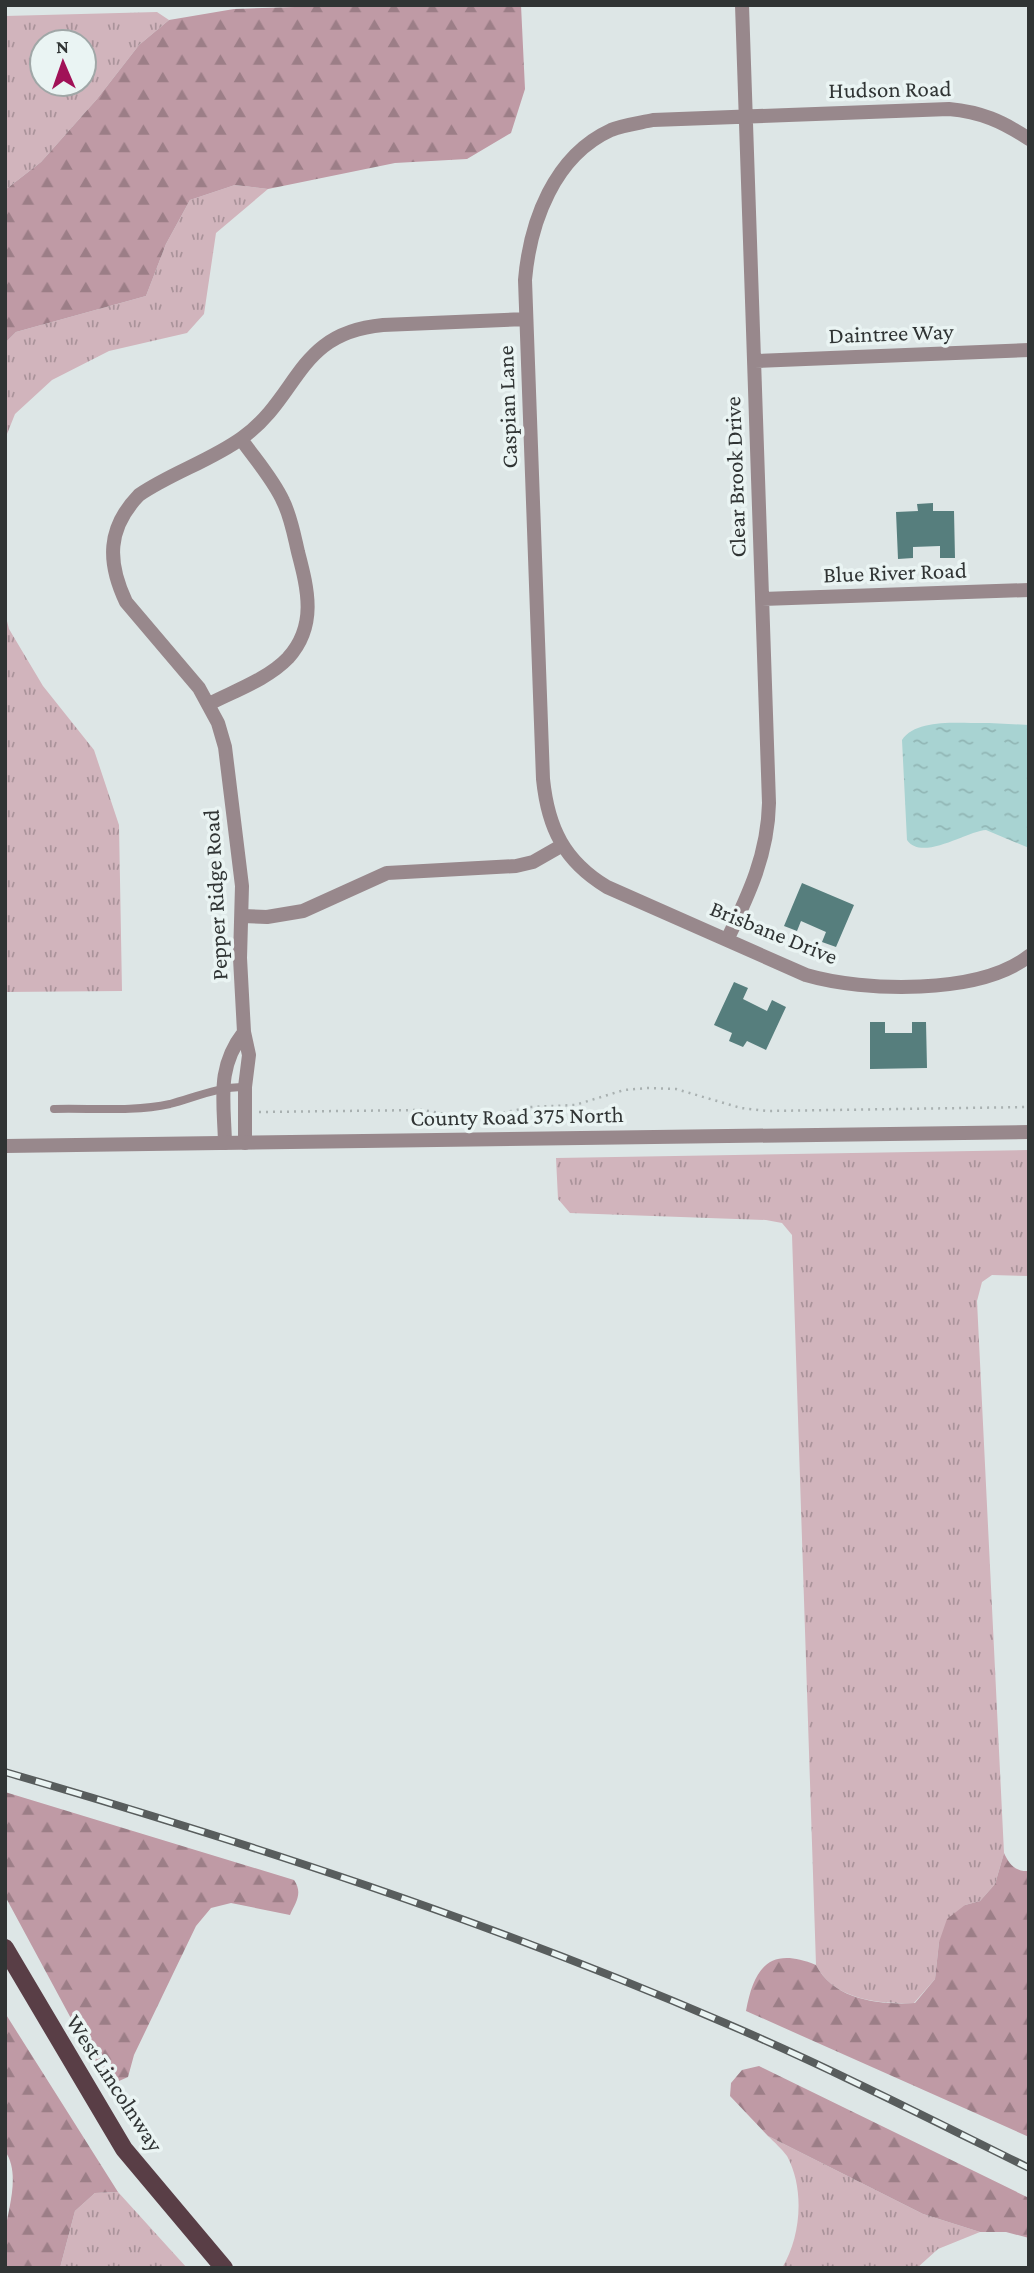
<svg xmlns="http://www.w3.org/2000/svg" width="1034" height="2273" font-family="'Crimson Pro',serif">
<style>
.grass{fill:url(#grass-tufts);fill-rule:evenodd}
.forest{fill:url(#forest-firs)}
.water{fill:url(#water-ripples)}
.building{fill:#567e7d}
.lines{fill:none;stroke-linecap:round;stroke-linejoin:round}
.path{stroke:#a9b1b1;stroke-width:2.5;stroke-dasharray:2 5;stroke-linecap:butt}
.service{stroke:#98888c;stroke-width:8}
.minor{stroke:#98888c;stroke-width:14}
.tertiary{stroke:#98888c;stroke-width:14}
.primary{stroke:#593e46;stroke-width:18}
.rail-casing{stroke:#585d5d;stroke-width:8}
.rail{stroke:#eaf4f3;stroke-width:5;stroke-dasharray:16;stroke-linecap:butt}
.labels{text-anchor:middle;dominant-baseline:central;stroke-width:7;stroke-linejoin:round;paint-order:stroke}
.street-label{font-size:23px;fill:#303434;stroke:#eaf4f3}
</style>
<defs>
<pattern id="grass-tufts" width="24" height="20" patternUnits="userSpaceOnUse" patternTransform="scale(1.75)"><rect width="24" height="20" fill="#d1b4bc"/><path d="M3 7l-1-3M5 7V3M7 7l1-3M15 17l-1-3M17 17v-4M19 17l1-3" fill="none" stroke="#aa939a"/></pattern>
<pattern id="forest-firs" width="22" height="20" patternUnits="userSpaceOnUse" patternTransform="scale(1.75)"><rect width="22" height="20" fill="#bf9aa5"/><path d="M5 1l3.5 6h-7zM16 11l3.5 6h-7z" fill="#9c7e87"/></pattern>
<pattern id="water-ripples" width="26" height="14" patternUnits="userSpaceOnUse" patternTransform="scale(1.75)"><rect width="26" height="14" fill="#a8d3d2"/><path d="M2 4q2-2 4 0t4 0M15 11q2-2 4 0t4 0" fill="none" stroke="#91b6b5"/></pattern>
</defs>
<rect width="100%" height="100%" fill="#dde6e6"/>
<!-- grass -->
<path class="grass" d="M 157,12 L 169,20 L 139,45 L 97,99 L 41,162 L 5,190 L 5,16 ZM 42,42 L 84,42 L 84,84 L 42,84 Z
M 235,185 L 268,189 L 216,233 L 204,314 L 187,333 L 109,351 L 52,380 L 15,414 L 5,439 L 5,343 L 16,332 L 146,296 L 166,244 L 190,200 Z
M 5,613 L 9,629 L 43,686 L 94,750 L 119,825 L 122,991 L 5,992 Z
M 1029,1150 L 1029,1276 L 992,1275 L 982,1282 L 977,1301 L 1004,1853 L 995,1884 L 980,1901 L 965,1905 L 939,1942 L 935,1979 L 914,2003 C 878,2004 834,2000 816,1965 L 792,1235 L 782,1223 L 766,1220 L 570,1213 L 558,1199 L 556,1158 Z
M 768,2136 L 923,2214 L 980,2232 L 938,2249 L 917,2268 L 782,2268 C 801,2237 805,2189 787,2156 C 782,2149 774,2142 768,2136 Z
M 118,2192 L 187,2268 L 60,2268 L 75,2211 L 95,2193 Z"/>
<!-- forest -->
<path class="forest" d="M 361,5 L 521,5 L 525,89 L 511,133 L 467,159 L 395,163 L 268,189 L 235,185 L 190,200 L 166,244 L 146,296 L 16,332 L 5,343 L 5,190 L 41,162 L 97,99 L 139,45 L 169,20 L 234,9 Z
M 5,1792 L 294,1880 C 303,1893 296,1902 290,1915 L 231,1903 L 211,1908 L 196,1926 L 134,2055 L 128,2077 L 119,2081 L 101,2074 L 5,1896 Z
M 1004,1853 C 1009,1864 1015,1872 1029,1871 L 1029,2137 L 746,2011 C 754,1968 769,1946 816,1965 C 834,2000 879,2005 915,2003 L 935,1979 L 939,1942 L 947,1919 L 965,1905 L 980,1901 L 995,1884 Z
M 5,2013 L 118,2192 L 95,2193 L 75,2211 L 60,2268 L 5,2268 C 5,2257 4,2244 5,2233 C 8,2208 21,2174 5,2151 Z
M 759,2066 L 1029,2198 L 1029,2238 L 1006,2232 L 980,2232 L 923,2214 L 768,2136 L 730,2096 L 731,2083 L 742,2070 Z"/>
<!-- water -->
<path class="water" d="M 989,723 L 1029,725 L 1029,848 L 986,830 C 967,831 922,862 907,840 L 902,740 C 917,717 964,724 989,723 Z"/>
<!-- building -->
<path class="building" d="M 933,503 L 933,511 L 954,511 L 955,558 L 940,558 L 940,546 L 913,547 L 913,558 L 898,559 L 896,512 L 918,511 L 917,504 Z
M 802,883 L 854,905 L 836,947 L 822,942 L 826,932 L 801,921 L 797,931 L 784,926 Z
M 734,982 L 748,988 L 743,999 L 767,1011 L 772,1000 L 786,1007 L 766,1050 L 747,1041 L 743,1047 L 729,1041 L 732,1033 L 714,1025 Z
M 870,1022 L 885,1022 L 885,1033 L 912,1033 L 912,1022 L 926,1022 L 927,1068 L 870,1069 Z"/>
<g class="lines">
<!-- path -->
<path class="path" d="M 259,1112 L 423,1110 L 462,1117 L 488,1116 L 530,1107 L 575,1105 L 624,1090 L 648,1088 L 676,1089 L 741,1108 L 768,1111 L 1029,1107"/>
<!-- service -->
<path class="service" d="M 54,1109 C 92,1108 133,1112 170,1104 C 196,1097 217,1087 245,1087"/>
<!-- minor -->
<path class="minor" d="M 1029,139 C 1002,121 981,112 949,109 L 653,120 C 639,123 623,125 611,130 C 554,156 530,222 525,280 L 543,779 C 548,828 564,861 607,887 L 806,975 C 864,992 979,995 1029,956
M 755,361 L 1029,350
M 762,599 L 1029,590
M 209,704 C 234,691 268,679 288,658 C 317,626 308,590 298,552 C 294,535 291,517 283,501 C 273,479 255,459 241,439
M 242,916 L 267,917 L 303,911 L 387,873 L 516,866 L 533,862 L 561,846
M 727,940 C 749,894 768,854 769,803 L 742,5
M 225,1143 C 224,1100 216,1068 244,1032
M 245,1143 L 245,1087 L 249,1055 L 244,1032 L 240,958 L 242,886 L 225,747 L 218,723 L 199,688 L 126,602 C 107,562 107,528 139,495 C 171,473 210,461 242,438 C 301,395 296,333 383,325 L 526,319"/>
<!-- tertiary -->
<path class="tertiary" d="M 5,1146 L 1029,1132"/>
<!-- primary -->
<path class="primary" d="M 5,1948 L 124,2149 L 224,2268"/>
<defs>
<path id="rail" d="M 5,1772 C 249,1843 491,1922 725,2023 C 828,2067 928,2118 1029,2168"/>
</defs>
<!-- rail casing -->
<use href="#rail" class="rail-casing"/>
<!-- rail -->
<use href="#rail" class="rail"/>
</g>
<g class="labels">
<!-- street labels -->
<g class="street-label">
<text transform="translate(890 89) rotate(-1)">Hudson Road</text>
<text transform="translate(891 333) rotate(-2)">Daintree Way</text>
<text transform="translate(507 407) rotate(-92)">Caspian Lane</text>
<text transform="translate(735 477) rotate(-92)">Clear Brook Drive</text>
<text transform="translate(895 572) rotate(-2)">Blue River Road</text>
<text transform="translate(215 895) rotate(-93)">Pepper Ridge Road</text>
<text transform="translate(774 932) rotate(22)">Brisbane Drive</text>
<text transform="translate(517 1116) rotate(-1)">County Road 375 North</text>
<text transform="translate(115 2083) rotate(57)">West Lincolnway</text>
</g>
</g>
<!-- border -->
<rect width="1034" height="2273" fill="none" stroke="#303434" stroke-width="14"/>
<!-- north arrow -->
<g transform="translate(63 63) rotate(358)"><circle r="33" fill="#eaf4f3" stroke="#a0a7a7" stroke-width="2"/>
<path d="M0-5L12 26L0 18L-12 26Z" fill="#a11157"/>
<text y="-10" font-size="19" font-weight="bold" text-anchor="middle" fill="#303434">N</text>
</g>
</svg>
